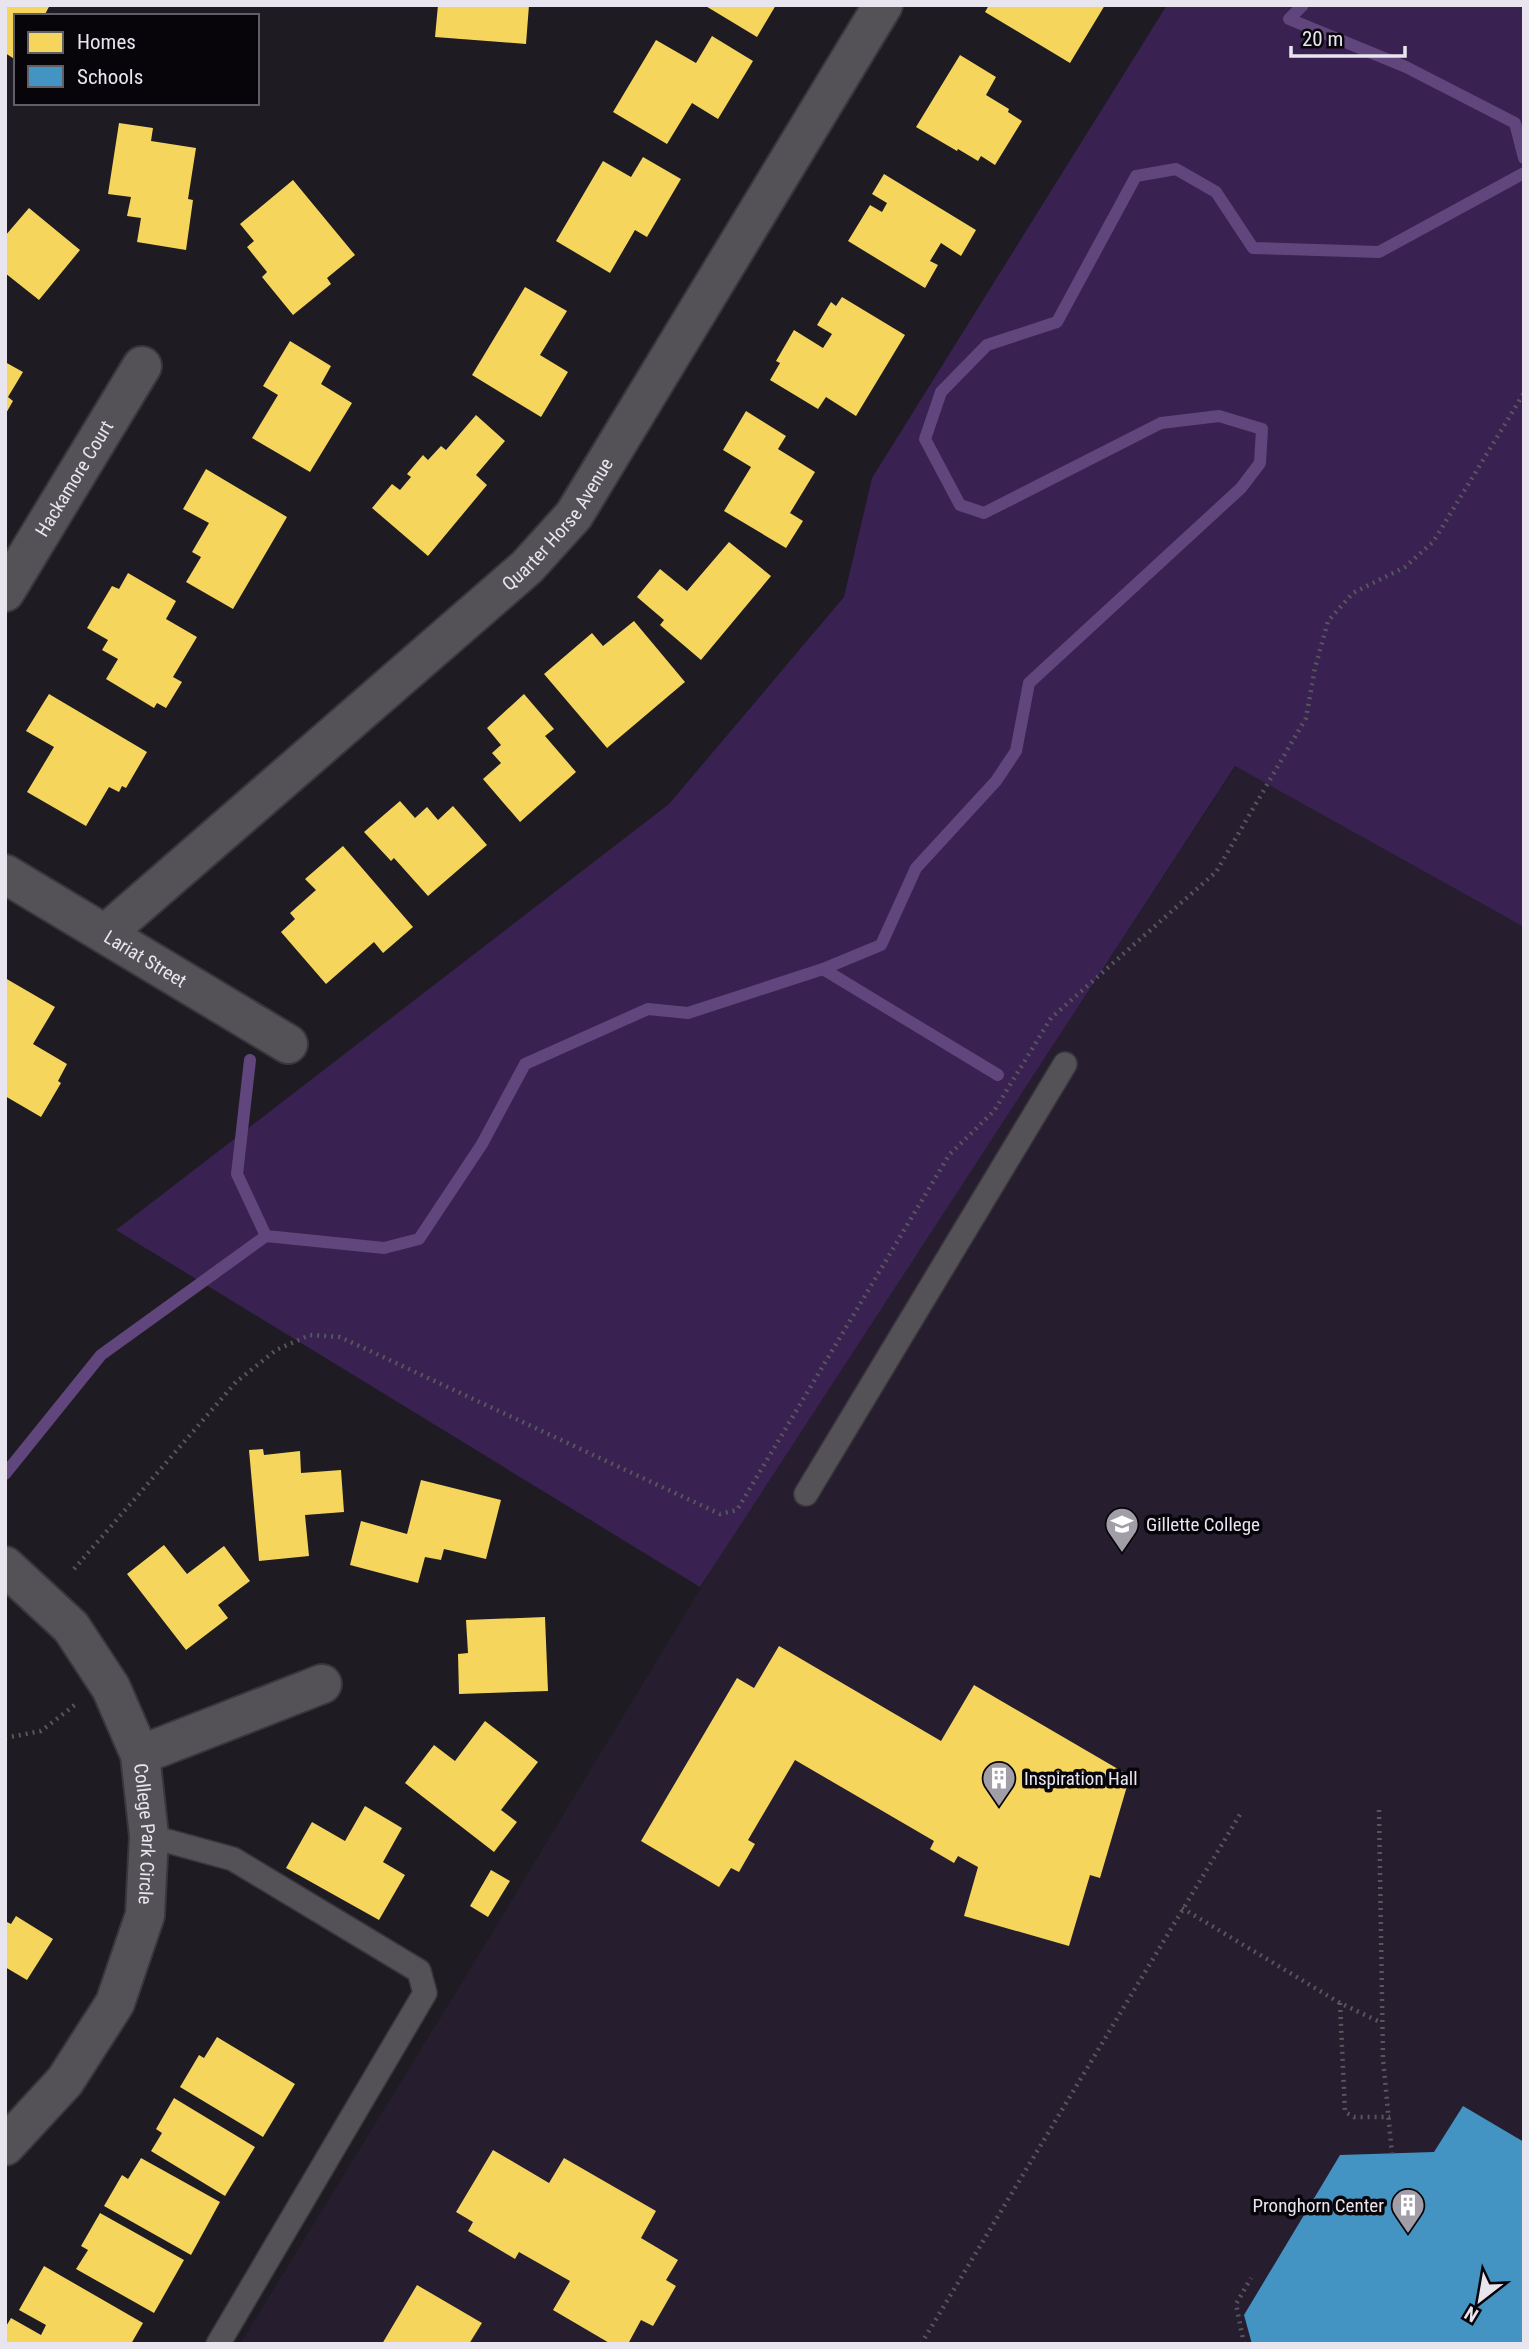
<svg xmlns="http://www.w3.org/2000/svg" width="1529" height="2349" font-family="'Roboto Condensed',sans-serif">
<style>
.built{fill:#261e2f}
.green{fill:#392151}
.homes{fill:#f6d55c}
.schools{fill:#4393c3}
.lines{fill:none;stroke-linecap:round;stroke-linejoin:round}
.stream{stroke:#60467c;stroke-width:12}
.lane-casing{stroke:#39363c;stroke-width:26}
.street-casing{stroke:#39363c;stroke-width:42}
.path{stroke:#57565a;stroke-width:4.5;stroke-dasharray:2 5;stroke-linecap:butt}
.lane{stroke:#545157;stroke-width:23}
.street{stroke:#545157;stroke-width:38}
.labels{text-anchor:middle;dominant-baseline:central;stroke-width:7;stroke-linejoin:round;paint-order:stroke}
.street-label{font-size:19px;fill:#e9e5ef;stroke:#07050a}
.poi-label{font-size:19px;fill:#e9e5ef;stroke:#07050a;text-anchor:start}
</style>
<rect width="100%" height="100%" fill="#1e1b22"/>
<!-- built -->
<path class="built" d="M 1236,766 L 1524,927 L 1524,2344 L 240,2344 L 450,2002 L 742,1520 Z"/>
<!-- green -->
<path class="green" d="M 1167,5 L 1524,5 L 1524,927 L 1235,766 L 700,1587 L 116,1230 L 669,804 L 844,597 L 872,478 Z"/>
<!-- homes -->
<path class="homes" d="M 5,5 L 50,5 L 44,16 L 16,16 L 16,60 L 5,53 Z
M 438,5 L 529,5 L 526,44 L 435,37 Z
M 704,5 L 776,5 L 757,37 Z
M 989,5 L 1105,5 L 1070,63 L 985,12 Z
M 712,36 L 753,61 L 718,119 L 692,103 L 667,144 L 613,112 L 656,40 L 696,63 Z
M 960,55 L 996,77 L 986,95 L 1009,109 L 1008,112 L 1022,121 L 995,165 L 981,156 L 978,161 L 958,149 L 957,151 L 916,127 Z
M 119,123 L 153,128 L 151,141 L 196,148 L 188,199 L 193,200 L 186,250 L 137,242 L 141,218 L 127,216 L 131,197 L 108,194 Z
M 643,157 L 681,179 L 647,237 L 635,230 L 610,273 L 556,241 L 603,161 L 631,177 Z
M 884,174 L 976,230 L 961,256 L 941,243 L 930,261 L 938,265 L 925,288 L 848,241 L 870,205 L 882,212 L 887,203 L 872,194 Z
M 293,180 L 355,255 L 327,278 L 331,284 L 293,315 L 262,277 L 267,272 L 247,247 L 254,241 L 240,224 Z
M 29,208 L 80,250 L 39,300 L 5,273 L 5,236 Z
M 525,287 L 567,311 L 540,355 L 568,372 L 541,417 L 472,375 Z
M 842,297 L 905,335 L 856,416 L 826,397 L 818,409 L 770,380 L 780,363 L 776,361 L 794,330 L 823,348 L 832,334 L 817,325 L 831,302 L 836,306 Z
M 290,341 L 331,366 L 321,384 L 352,403 L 310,472 L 252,438 L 278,395 L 263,386 Z
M 5,362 L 23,372 L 8,397 L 13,401 L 5,415 Z
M 746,411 L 786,436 L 778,449 L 815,472 L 790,513 L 803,521 L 786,548 L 724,511 L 751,467 L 723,450 Z
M 476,415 L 505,441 L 476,475 L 487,485 L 428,556 L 372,508 L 392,484 L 400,490 L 411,477 L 407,474 L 423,455 L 428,460 L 441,446 L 446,450 Z
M 206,469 L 287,517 L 233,609 L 186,582 L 201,557 L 192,552 L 209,523 L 183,509 Z
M 729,542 L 771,576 L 701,660 L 660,625 L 664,620 L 637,597 L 660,569 L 687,591 Z
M 128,573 L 176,601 L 166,619 L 197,637 L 173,677 L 182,682 L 166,708 L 157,703 L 154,708 L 106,679 L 118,659 L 102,650 L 108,640 L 87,628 L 112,586 L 119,589 Z
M 634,621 L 685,682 L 607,748 L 544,674 L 592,633 L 603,646 Z
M 49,694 L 147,752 L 126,788 L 122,786 L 119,792 L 109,787 L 86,826 L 27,792 L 54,747 L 26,731 Z
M 524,694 L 554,729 L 545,736 L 576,772 L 520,822 L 483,779 L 501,763 L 492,753 L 501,745 L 487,728 Z
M 400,801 L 415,818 L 427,807 L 438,820 L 453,806 L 487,845 L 428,896 L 394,858 L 391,861 L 364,832 Z
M 343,846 L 413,927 L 383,953 L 374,942 L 326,984 L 281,932 L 295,919 L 290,913 L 316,890 L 305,879 Z
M 5,978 L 55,1007 L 33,1044 L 67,1064 L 58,1081 L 61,1083 L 41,1117 L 5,1096 Z
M 263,1449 L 264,1455 L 300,1451 L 301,1473 L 341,1470 L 344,1512 L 305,1515 L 309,1556 L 259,1561 L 249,1450 Z
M 421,1480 L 501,1500 L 486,1559 L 444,1549 L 441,1560 L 425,1557 L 418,1583 L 350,1565 L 361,1521 L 407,1534 Z
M 164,1545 L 187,1574 L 224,1546 L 250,1581 L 218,1605 L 228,1618 L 186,1650 L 127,1574 Z
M 545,1617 L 548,1691 L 459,1694 L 458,1654 L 468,1653 L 466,1620 Z
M 779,1646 L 941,1741 L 974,1685 L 1130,1776 L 1100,1878 L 1090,1875 L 1069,1946 L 964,1916 L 978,1867 L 958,1856 L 954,1863 L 930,1849 L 934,1841 L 795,1760 L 748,1840 L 755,1844 L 739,1872 L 731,1868 L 719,1887 L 641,1841 L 737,1678 L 754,1688 Z
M 485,1721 L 538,1762 L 501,1810 L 517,1822 L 494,1852 L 405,1783 L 434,1745 L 455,1761 Z
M 365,1806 L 402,1828 L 383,1862 L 405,1875 L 379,1920 L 286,1868 L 312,1822 L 345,1841 Z
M 491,1870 L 510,1881 L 488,1917 L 470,1906 Z
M 16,1916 L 53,1939 L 27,1980 L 5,1967 L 5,1921 L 11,1924 Z
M 217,2037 L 295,2084 L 263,2137 L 180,2087 L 199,2055 L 204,2058 Z
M 174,2098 L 255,2147 L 225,2196 L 151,2151 L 162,2133 L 156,2129 Z
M 493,2150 L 549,2183 L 564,2158 L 656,2211 L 641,2238 L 678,2260 L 666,2280 L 676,2286 L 653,2326 L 641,2320 L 628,2344 L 611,2344 L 553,2310 L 570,2281 L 519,2252 L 515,2259 L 468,2231 L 473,2222 L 456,2212 Z
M 141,2158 L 220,2202 L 191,2255 L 104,2206 L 122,2175 L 128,2179 Z
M 100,2213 L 184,2260 L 154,2313 L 76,2269 L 88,2250 L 81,2246 Z
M 44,2266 L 143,2323 L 131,2344 L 5,2344 L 5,2328 L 11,2318 L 41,2335 L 46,2325 L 19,2310 Z
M 417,2285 L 482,2323 L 469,2344 L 382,2344 Z"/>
<!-- schools -->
<path class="schools" d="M 1463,2106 L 1524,2142 L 1524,2344 L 1252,2344 L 1244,2315 L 1340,2155 L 1434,2152 Z"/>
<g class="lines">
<!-- stream -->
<path class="stream" d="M 1303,5 L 1289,19 L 1406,67 L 1515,123 L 1524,158
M 823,969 L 998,1075
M 250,1060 L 237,1174 L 266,1236
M 5,1474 L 101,1355 L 266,1236 L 384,1248 L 419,1239 L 482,1144 L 525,1064 L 648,1009 L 688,1013 L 823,969 L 881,945 L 916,868 L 996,781 L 1016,751 L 1029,683 L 1241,488 L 1260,463 L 1262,429 L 1219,416 L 1161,423 L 984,513 L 960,505 L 925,439 L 941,392 L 987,345 L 1057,322 L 1136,176 L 1176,169 L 1216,192 L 1253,248 L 1379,252 L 1524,173"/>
<defs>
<path id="lane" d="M 806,1494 L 1065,1064
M 149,1836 L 233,1859 L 419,1971 L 425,1993 L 218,2344"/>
<g id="street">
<path id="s1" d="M 5,592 L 142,366"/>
<path id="s2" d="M 5,874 L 288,1044"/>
<path id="s3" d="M 105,934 L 527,567 L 574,515 L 883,5"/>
<path id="s4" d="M 5,1566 L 71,1627 L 111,1688 L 140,1755 L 149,1836 L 145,1915 L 115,2003 L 65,2081 L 5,2146"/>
<path d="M 140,1755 L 322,1684"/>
</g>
</defs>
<!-- lane casing -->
<use href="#lane" class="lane-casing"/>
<!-- street casing -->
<use href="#street" class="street-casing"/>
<!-- path -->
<path class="path" d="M 74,1569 L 236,1382 L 276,1350 L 310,1335 L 340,1337 L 720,1514 L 737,1510 L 949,1155 L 994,1111 L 1051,1018 L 1216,872 L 1306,718 L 1315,668 L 1328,621 L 1353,593 L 1405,567 L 1433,542 L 1524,393
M 5,1738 L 41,1731 L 76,1704
M 1379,1810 L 1383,2059 L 1392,2154
M 1182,1908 L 1340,2003 L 1382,2023
M 1340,2003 L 1345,2112 L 1354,2117 L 1390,2117
M 921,2344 L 1242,1811
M 1244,2344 L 1236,2304 L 1251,2278"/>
<!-- lane -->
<use href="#lane" class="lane"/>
<!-- street -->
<use href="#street" class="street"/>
</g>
<!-- icons -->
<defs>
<symbol id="university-pin" viewBox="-11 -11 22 30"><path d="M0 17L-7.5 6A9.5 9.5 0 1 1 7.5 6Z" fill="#a29ea7" stroke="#07050a"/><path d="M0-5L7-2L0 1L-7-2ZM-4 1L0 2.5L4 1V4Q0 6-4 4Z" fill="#fff"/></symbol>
<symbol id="building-pin" viewBox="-11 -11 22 30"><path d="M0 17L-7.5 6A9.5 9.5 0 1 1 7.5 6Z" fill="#a29ea7" stroke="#07050a"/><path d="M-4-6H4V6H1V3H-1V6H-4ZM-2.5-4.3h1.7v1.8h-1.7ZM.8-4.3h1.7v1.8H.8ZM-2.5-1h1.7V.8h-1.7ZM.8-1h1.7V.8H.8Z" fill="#fff"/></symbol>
</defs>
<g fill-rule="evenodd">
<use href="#university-pin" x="1103" y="1505" width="38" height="52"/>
<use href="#building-pin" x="980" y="1759" width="38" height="52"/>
<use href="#building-pin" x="1389" y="2186" width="38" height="52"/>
</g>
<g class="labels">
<!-- street labels -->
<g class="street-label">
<text stroke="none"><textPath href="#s1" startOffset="133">Hackamore Court</textPath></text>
<text stroke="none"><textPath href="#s3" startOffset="612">Quarter Horse Avenue</textPath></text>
<text stroke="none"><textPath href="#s2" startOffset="164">Lariat Street</textPath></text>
<text stroke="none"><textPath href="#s4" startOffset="315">College Park Circle</textPath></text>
</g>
<!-- poi labels -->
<g class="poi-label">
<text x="1146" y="1524">Gillette College</text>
<text x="1024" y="1778">Inspiration Hall</text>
<text x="1384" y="2205" text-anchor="end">Pronghorn Center</text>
</g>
</g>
<!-- border -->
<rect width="1529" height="2349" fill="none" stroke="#e9e5ef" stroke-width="14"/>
<!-- legend -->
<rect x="14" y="14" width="245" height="91" fill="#07050a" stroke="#615f66" stroke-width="2"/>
<rect x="28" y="32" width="35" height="21" fill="#f6d55c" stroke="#615f66" stroke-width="2"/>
<text x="77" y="49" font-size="21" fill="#e9e5ef">Homes</text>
<rect x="28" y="66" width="35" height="21" fill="#4393c3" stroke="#615f66" stroke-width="2"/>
<text x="77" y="84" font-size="21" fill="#e9e5ef">Schools</text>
<!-- north arrow -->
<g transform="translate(1480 2300) rotate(211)" stroke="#07050a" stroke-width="5" paint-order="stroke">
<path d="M0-5L12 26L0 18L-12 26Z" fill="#e9e5ef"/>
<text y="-10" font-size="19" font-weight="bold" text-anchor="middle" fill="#e9e5ef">N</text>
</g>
<!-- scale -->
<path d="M1291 46v10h114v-10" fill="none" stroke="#e9e5ef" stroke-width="3.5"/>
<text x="1302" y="46" font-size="21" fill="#e9e5ef" stroke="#07050a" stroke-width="5" paint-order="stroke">20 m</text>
</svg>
